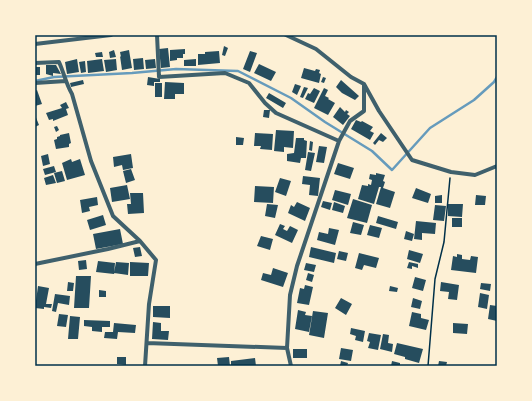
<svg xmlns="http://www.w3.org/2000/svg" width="532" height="401" font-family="'DejaVu Sans',sans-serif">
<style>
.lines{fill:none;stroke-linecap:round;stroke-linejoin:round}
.stream{stroke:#669bbc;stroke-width:2.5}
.building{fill:#264d5e}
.path{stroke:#003049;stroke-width:1.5}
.minor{stroke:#3f606c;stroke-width:4}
.neatline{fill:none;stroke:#003049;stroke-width:1.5}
</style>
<rect width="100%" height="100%" fill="#fdf0d5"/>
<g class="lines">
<!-- stream -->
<path class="stream" d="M 35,81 L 54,77 L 132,73 L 176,69 L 238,71 L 291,98 L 325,122 L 372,151 L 392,170 L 430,128 L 474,100 L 494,82 L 497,77"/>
</g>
<!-- building -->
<path class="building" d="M 224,46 L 228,48 L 225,56 L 222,55 Z
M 168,48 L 170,67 L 161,68 L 159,49 Z
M 185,49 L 185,54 L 183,54 L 183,58 L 177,58 L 177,60 L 170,61 L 170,50 Z
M 114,50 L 116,57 L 110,58 L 109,52 Z
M 129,50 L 132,68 L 122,70 L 120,56 L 121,57 L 120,52 Z
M 219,51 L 220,63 L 198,65 L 198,54 L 205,54 L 205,52 Z
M 250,51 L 257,53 L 250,72 L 243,69 Z
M 102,52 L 103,57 L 96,57 L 95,53 Z
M 143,58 L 144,69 L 134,70 L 133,59 Z
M 77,59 L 79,72 L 67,74 L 65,62 Z
M 102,59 L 104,71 L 88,73 L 87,61 Z
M 116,59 L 117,70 L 106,72 L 104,60 Z
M 155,59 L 156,68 L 146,69 L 145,60 Z
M 196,59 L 196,66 L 184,66 L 184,60 Z
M 85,61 L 86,72 L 81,73 L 79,62 Z
M 259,64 L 276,72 L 271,81 L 254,73 Z
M 46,65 L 56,65 L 61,74 L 53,73 L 53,76 L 46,74 Z
M 35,67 L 40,67 L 40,75 L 35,75 Z
M 304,68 L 315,71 L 316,69 L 320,70 L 319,73 L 321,74 L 319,83 L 301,78 Z
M 148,77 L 160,79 L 160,82 L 154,82 L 154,86 L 147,85 Z
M 323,77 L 326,78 L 324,83 L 321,82 Z
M 83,80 L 84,84 L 71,87 L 70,83 Z
M 341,80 L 359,96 L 355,100 L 342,93 L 336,87 Z
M 165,82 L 184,83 L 184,94 L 175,94 L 175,99 L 164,99 Z
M 155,83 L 162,83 L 162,97 L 155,97 Z
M 295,84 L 301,86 L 297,95 L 292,92 Z
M 304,87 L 308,88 L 303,98 L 300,97 Z
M 314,88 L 320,91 L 314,103 L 305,99 L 308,93 L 310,94 Z
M 324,88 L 328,90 L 325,96 L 329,98 L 328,99 L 335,103 L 328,115 L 314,108 Z
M 37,90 L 42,104 L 35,106 L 35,91 Z
M 269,93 L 286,103 L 283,108 L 266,98 Z
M 66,102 L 69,108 L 66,109 L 68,115 L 53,121 L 53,119 L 49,120 L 46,113 L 62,108 L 60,105 Z
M 340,107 L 345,112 L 346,110 L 349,112 L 347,114 L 350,116 L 343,125 L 333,117 Z
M 264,110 L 270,110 L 269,118 L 263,117 Z
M 35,115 L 39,125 L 35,127 Z
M 356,120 L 361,122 L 362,121 L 373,127 L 370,131 L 374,133 L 370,140 L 351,129 Z
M 57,126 L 59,130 L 56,132 L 54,127 Z
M 276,130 L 294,131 L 293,148 L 284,147 L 284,152 L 274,151 Z
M 69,133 L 71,143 L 69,144 L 69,147 L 56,149 L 54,140 L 57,139 L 57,137 L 60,136 L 60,135 Z
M 255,133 L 273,134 L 272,150 L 260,149 L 261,146 L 254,146 Z
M 381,133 L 387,138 L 383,142 L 379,140 L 375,145 L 373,143 Z
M 236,137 L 244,138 L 243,145 L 236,145 Z
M 296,138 L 304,138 L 304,140 L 307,141 L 306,158 L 301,158 L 300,163 L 287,161 L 287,154 L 294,153 Z
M 310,141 L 313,142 L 312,151 L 309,150 Z
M 319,146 L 327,147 L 324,163 L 316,162 Z
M 308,152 L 315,153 L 311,171 L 305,170 Z
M 48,154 L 50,164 L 43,166 L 41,156 Z
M 131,154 L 133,168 L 123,170 L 122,165 L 114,167 L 113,157 Z
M 71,159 L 72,162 L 80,159 L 85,175 L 67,180 L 62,163 Z
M 338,163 L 354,168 L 350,179 L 334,174 Z
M 54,166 L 56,172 L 45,175 L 43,169 Z
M 131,169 L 135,180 L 126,183 L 123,171 Z
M 62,171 L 65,181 L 57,183 L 54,173 Z
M 376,173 L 385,175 L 383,181 L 385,182 L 383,188 L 395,192 L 390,208 L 376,204 L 381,187 L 379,187 L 374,204 L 358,199 L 362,185 L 368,186 L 368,184 L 371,185 L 372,180 L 369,179 L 370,174 L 376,175 Z
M 53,175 L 56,183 L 46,185 L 44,178 Z
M 303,176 L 320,178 L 318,196 L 309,195 L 310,185 L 302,184 Z
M 280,178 L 291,181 L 286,196 L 275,192 Z
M 127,185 L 130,199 L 112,202 L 110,188 Z
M 255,186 L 274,187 L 273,203 L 254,202 Z
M 416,188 L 431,194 L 428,203 L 412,198 Z
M 335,190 L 351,194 L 348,205 L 332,200 Z
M 130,193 L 143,193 L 144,213 L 128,214 L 127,204 L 131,204 Z
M 442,195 L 442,203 L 435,203 L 435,196 Z
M 476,195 L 486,196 L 485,205 L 475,205 Z
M 97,197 L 98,205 L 89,207 L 90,211 L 82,213 L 80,200 Z
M 353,199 L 372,205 L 367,223 L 347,218 Z
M 323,201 L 332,203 L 330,210 L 321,207 Z
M 297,202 L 310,208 L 305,221 L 288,213 L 291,205 L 294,207 Z
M 334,202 L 345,206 L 343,213 L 332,210 Z
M 267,204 L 278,205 L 275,218 L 265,216 Z
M 448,204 L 463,204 L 462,217 L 448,216 Z
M 435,205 L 446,206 L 444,221 L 433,220 Z
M 103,215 L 106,225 L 90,230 L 87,220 Z
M 378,216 L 398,222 L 396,229 L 376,223 Z
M 452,218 L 462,218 L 462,227 L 452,227 Z
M 416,221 L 436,223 L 435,234 L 422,233 L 422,240 L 414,239 Z
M 353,222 L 364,225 L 361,235 L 350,233 Z
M 280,224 L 285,226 L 283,229 L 287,231 L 290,226 L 298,230 L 292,243 L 275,235 Z
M 370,225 L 382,228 L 379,238 L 367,235 Z
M 329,228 L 339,230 L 335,245 L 317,240 L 319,232 L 328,234 Z
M 120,229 L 123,244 L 96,249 L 93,234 Z
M 406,231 L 414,234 L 412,241 L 404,239 Z
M 261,236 L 273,239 L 270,250 L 257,246 Z
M 140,247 L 142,256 L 135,257 L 133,248 Z
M 311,247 L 336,253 L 334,263 L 309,257 Z
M 409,250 L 423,254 L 420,263 L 407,259 Z
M 339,251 L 348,253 L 346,261 L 337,259 Z
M 359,253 L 379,258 L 376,268 L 364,265 L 362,270 L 355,268 Z
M 457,254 L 462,255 L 462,259 L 470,260 L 471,256 L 478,257 L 476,273 L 451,270 L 453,256 L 457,257 Z
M 86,260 L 87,269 L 79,270 L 78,261 Z
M 98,261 L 115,263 L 114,274 L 96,272 Z
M 116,262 L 129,263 L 128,275 L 114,273 Z
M 130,262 L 149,263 L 148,276 L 130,276 Z
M 409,262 L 418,264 L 418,268 L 412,266 L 412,269 L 407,268 Z
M 306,263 L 316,265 L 314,272 L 304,270 Z
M 273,268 L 288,273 L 283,287 L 261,280 L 263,273 L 271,275 Z
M 308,273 L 314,275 L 312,282 L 306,280 Z
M 76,276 L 91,276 L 89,308 L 74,308 Z
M 415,277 L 426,280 L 423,291 L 412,288 Z
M 68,282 L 74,283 L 73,291 L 67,291 Z
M 441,282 L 459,285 L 457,300 L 448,299 L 449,292 L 440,291 Z
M 481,283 L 491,284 L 490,291 L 480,289 Z
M 305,285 L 313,287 L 309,305 L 297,303 L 300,288 L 304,289 Z
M 38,286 L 49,288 L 46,304 L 52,304 L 51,308 L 44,307 L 44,309 L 35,308 Z
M 390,286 L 398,288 L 397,292 L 389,291 Z
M 99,290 L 106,291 L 106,297 L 99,297 Z
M 480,293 L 489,295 L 487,309 L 478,307 Z
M 55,294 L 70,296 L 69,305 L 58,303 L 56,312 L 52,311 Z
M 341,298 L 352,304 L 346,315 L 335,308 Z
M 413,298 L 422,301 L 420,309 L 411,307 Z
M 490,305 L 497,306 L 497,321 L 488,319 Z
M 153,306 L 170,306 L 170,318 L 153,317 Z
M 298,310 L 306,312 L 305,315 L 312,316 L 309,332 L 295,329 Z
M 313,311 L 328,313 L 324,338 L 309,335 Z
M 412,312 L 421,314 L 421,318 L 429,320 L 426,330 L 409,326 Z
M 59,314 L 68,315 L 66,327 L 57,326 Z
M 70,316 L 80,317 L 78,339 L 68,339 Z
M 84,320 L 110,321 L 110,327 L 102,327 L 102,332 L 92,331 L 92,327 L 84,326 Z
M 153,322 L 161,323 L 161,331 L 169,331 L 168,340 L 152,339 Z
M 114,323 L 136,325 L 135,333 L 118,332 L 117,339 L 104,338 L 105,332 L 113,332 Z
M 453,323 L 468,324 L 467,334 L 453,333 Z
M 351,328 L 365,331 L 363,342 L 355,340 L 356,336 L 350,334 Z
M 369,333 L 381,335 L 378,350 L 368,348 L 370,342 L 367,341 Z
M 383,334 L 389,335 L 388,343 L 393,344 L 392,352 L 380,349 Z
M 397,343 L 423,349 L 419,363 L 405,359 L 405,357 L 394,354 Z
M 341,348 L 353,350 L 351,361 L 339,359 Z
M 293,349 L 307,349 L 307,358 L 293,358 Z
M 117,357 L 126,357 L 126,365 L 117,364 Z
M 229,357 L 230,366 L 218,366 L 217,358 Z
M 255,358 L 256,366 L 231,366 L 231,361 Z
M 341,361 L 348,363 L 347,366 L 340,366 Z
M 392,361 L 400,363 L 400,366 L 391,366 Z
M 439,361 L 447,362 L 446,366 L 438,366 Z"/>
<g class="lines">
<!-- path -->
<path class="path" d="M 428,366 L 435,279 L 444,242 L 450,178"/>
<!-- minor -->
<path class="minor" d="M 157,35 L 159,77 L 225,73 L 249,83 L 265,103 L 276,113 L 339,141
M 286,35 L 316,49 L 351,77 L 364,84 L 379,111 L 412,160 L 451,172 L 475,175 L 497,166
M 35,44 L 111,35
M 35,63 L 59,62 C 64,73 66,84 72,94 L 91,161 L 113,216 L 140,241 L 156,260 L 149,304 L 145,366
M 35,83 L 66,81
M 35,264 L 108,249 L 140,241
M 147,343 L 287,348
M 291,366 L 287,348 L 290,295 L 297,266 L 339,141 L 350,121 L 364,111 L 364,84"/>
</g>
<!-- border -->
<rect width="532" height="401" fill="none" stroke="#fdf0d5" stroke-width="72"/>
<rect x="36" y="36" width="460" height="329" class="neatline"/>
</svg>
